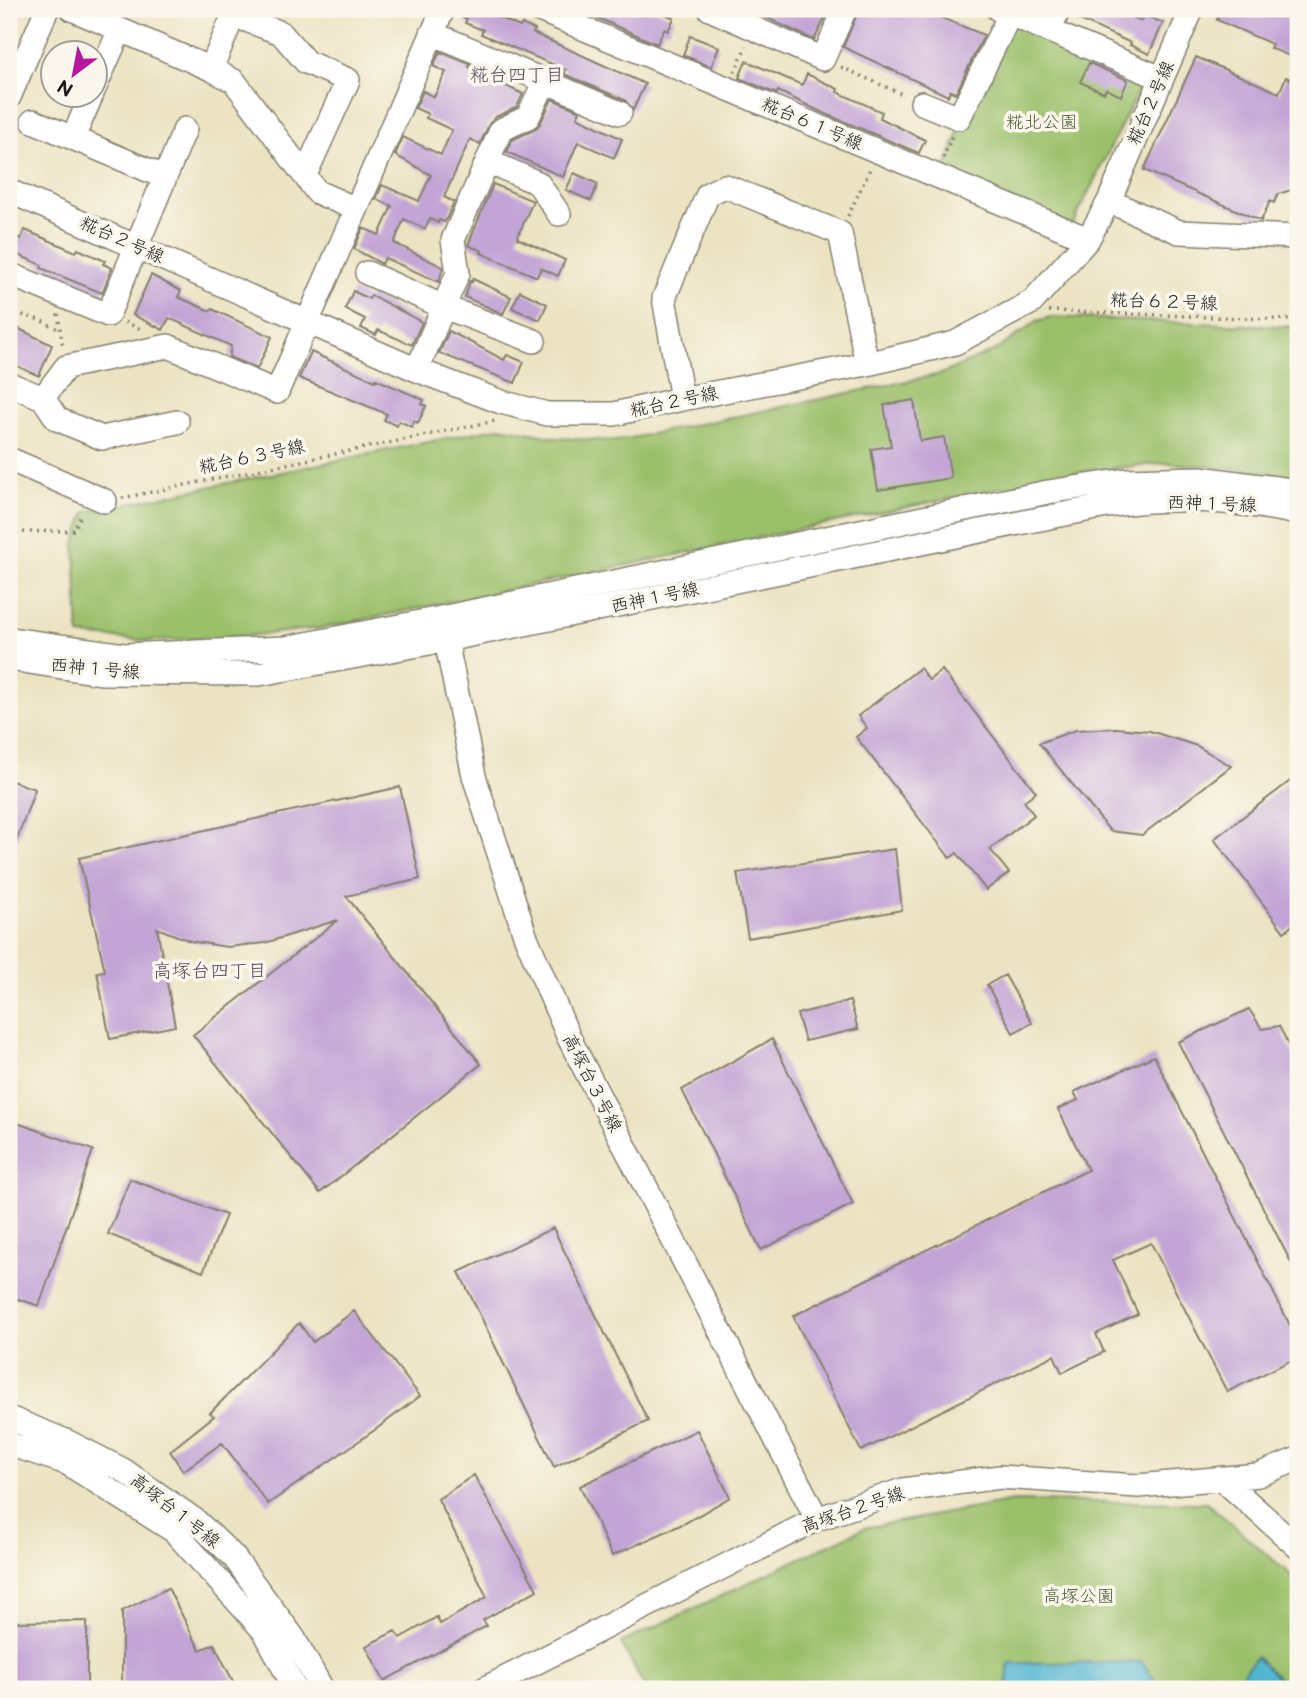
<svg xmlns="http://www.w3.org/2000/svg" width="1307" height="1698" font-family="'Balsamiq Sans','Klee One',sans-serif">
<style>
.green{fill:#9bc06a;stroke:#5c6e43;stroke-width:2}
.water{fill:#51b5d0;stroke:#366876;stroke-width:2}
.building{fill:#c3a4d6}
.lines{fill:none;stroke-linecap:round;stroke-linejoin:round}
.minor-casing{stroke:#84806f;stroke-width:26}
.path{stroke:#84806f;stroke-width:3.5;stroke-dasharray:2 5;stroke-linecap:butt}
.minor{stroke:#fff;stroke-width:23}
.labels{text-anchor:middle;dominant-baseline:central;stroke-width:7;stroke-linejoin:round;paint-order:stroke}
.street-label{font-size:18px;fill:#1c1c1c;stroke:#fbf7ec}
.park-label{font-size:18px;fill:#4f5e3b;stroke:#fbf7ec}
.neighbourhood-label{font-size:19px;fill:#564c5d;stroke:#fbf7ec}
</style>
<rect width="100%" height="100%" fill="#fbf7ec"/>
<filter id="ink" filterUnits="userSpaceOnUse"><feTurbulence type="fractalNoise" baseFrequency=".0143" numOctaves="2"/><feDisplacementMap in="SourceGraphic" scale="14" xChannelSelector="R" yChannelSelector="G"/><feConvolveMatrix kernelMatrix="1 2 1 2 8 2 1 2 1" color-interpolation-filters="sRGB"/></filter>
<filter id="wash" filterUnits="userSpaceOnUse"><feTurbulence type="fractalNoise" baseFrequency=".00686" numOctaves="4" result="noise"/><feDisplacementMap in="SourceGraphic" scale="28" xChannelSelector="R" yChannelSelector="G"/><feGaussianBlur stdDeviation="1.57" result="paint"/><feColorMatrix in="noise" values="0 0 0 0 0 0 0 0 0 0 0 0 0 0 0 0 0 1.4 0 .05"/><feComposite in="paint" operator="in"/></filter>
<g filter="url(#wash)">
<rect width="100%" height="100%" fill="#ece3c2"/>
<!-- green -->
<path class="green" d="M 1010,23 L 1143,81 L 1072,226 L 944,173 L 963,120 Z
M 1051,317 L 1298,327 L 1298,477 L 1244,469 L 1165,463 L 1072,473 L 323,628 L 235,637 L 150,641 L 79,635 L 75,544 L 86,512 L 501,427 L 557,438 L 617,441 L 941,374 L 998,349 L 1037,321 Z
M 1014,1501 L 1207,1503 L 1298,1581 L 1298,1689 L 646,1689 L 621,1643 L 864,1528 Z"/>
<!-- water -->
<path class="water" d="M 1256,1657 L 1289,1689 L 1232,1689 Z
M 1142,1662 L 1161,1689 L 1006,1689 L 1009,1663 Z"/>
<g id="blocks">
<!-- building -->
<path class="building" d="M 457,9 L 480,9 L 520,27 L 522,24 L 535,30 L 533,33 L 645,84 L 633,110 L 625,100 L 564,74 L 566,70 L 481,34 L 483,30 L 465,23 L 467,19 L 456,15 Z
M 577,9 L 654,9 L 674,18 L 668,31 L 664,29 L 657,44 Z
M 748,9 L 830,9 L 814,40 Z
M 859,9 L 919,9 L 984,35 L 956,93 L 950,91 L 948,96 L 843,47 Z
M 1073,9 L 1114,9 L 1141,21 L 1144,15 L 1163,23 L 1149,54 L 1130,45 L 1131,43 L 1071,16 Z
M 1221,9 L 1298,9 L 1298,41 L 1292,57 L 1270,48 L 1272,44 L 1217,20 Z
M 690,36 L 719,47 L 711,67 L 683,55 Z
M 440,52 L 470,64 L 469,67 L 492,77 L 491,79 L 523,94 L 517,107 L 495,117 L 489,124 L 480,144 L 470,139 L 444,197 L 454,202 L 445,222 L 439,220 L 438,223 L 430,219 L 425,229 L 404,219 L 394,243 L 443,267 L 439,282 L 385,258 L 382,264 L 354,249 L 363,228 L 379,235 L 392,206 L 376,199 L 382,185 L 419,201 L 431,175 L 395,155 L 403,137 L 441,155 L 452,130 L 426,118 L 428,114 L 415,108 L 423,91 L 434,97 L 446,72 L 433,66 Z
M 1196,57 L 1279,93 L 1286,77 L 1298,82 L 1298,188 L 1278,194 L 1274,203 L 1270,201 L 1261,221 L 1144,170 Z
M 746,61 L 802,85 L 807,74 L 838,89 L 837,92 L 882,112 L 880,118 L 925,140 L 919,153 L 821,112 L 778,91 L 777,94 L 739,78 Z
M 1089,63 L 1128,80 L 1121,96 L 1106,89 L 1104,93 L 1080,82 Z
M 552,99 L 580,111 L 577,117 L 622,139 L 614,158 L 578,142 L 563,177 L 507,152 L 512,140 L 534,130 L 540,124 Z
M 574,173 L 598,184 L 591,201 L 566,190 Z
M 493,184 L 533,201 L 517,238 L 565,260 L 558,276 L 541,268 L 537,277 L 481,253 L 482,251 L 468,245 Z
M 25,230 L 76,252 L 78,249 L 105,261 L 103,264 L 112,268 L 102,293 L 41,268 L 42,265 L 9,251 L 14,236 L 21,239 Z
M 151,275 L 181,291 L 178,297 L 210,311 L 212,309 L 272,337 L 257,369 L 229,357 L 231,346 L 169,318 L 163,330 L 133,315 Z
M 473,279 L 511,297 L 503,314 L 465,297 L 470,281 L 472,282 Z
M 353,291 L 369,299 L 371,295 L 422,322 L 412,345 L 378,330 L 376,335 L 361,328 L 365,319 L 345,309 Z
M 520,291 L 547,304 L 540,320 L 512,308 Z
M 9,324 L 52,345 L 39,376 L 10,363 L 9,367 Z
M 449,331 L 504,360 L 507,355 L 524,362 L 515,383 L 439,353 Z
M 311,352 L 375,381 L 376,379 L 424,400 L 422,404 L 426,406 L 418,423 L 414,421 L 412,427 L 399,421 L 397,426 L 384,420 L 387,414 L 299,378 Z
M 914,400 L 920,441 L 944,437 L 951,478 L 878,490 L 871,449 L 891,446 L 884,405 Z
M 920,668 L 929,680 L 942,670 L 1036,792 L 1024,801 L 1034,815 L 990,849 L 1009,873 L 986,890 L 957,853 L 950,858 L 856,737 L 867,728 L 858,716 Z
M 1116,728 L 1150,731 L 1197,746 L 1231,766 L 1142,835 L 1110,831 L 1039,743 L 1076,730 Z
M 1298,775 L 1298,921 L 1284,932 L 1214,839 Z
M 9,780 L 35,789 L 11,856 L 9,856 Z
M 400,787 L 420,879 L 346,896 L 481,1064 L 320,1193 L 193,1035 L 338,920 L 265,943 L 227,947 L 190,941 L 157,928 L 175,1026 L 110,1039 L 97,972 L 105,971 L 79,858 Z
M 895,849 L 902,910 L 748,938 L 737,873 Z
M 1005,975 L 1032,1023 L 1013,1033 L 987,985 Z
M 850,1001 L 858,1029 L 805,1041 L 797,1014 Z
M 1249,1009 L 1262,1029 L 1279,1026 L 1298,1063 L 1298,1276 L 1178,1042 Z
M 772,1039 L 853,1204 L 761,1250 L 682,1090 Z
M 1154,1056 L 1298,1341 L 1298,1357 L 1227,1392 L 1151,1243 L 1113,1260 L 1138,1314 L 1096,1334 L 1104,1352 L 1062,1373 L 1054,1355 L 861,1451 L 793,1316 L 1088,1170 L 1058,1109 L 1078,1100 L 1074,1092 Z
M 9,1120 L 93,1150 L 39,1306 L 9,1296 Z
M 130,1179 L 226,1215 L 203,1272 L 108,1234 Z
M 553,1228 L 648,1421 L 554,1467 L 459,1272 Z
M 354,1311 L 420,1396 L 379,1427 L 268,1504 L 222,1443 L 183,1471 L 170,1451 L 214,1416 L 210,1413 L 299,1323 L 313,1342 Z
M 697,1430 L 730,1497 L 687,1522 L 612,1556 L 580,1486 Z
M 474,1475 L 537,1590 L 483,1620 L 487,1626 L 384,1681 L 366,1646 L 395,1631 L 400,1638 L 437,1617 L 440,1624 L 487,1597 L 438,1499 Z
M 168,1588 L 200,1650 L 214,1644 L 237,1689 L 122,1689 L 122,1611 Z
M 87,1621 L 87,1687 L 9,1687 L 9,1622 Z"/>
</g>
</g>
<g filter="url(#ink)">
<use href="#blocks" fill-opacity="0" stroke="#84806f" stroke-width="2"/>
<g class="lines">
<defs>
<path id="minor" d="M 72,9 L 211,69 L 234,81 L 317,192 L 356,209
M 537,9 L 1088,239
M 710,9 L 823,59 L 845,9
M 998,9 L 1161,78
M 233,15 L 281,33 L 306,62 L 348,80 L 305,175
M 1049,31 L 1059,9
M 432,33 L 620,113
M 211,69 L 236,9
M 94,89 L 120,30
M 9,97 L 47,9
M 922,103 L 959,118 L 1010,14
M 33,121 L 164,177
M 73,138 L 92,94
M 487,161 L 538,183 L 559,214
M 9,191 L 417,370 L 501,402 L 547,414 L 614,414 L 682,399 L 867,364 L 955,343 L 1032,302 L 1088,239 L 1109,201 L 1192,9
M 1109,201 L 1179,232 L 1298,237
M 367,273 L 444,307 L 534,341
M 9,274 L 108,315 L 185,129
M 417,370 L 458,273 L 453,240 L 501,130 L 528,117 L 545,81
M 9,384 L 43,398 L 66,367 L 168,346 L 277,392 L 443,9
M 43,398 L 57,419 L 102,438 L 177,422
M 682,399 L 664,298 L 708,194 L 725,186 L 840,233 L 867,364
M 9,459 L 105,501
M 443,626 L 474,776 L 525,935 L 569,1038 L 817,1519
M 9,639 L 125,655 L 285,648 L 441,618 L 1048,492 L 1126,480 L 1200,478 L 1298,491
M 9,659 L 101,673 L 259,674 L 446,640 L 1034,520 C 1063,515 1091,508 1120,504 C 1179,496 1240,501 1298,513
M 9,1418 L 68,1442 L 123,1470 L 196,1521 L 233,1556 L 293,1637 L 322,1689
M 9,1444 L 67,1463 L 174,1531 L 265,1632 L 295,1689
M 1221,1478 L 1298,1547
M 484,1689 L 817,1519 L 903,1490 L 1000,1477 L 1138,1486 L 1258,1475 L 1298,1459"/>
</defs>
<!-- minor casing -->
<use href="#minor" class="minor-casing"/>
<!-- path -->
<path class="path" d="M 841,67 L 904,95
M 735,72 L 746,46
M 943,158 L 952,136
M 848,216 L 870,169
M 9,311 L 40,320 L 60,330
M 1049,311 L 1298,320
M 58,314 L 63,348
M 125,322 L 143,330
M 122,498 L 495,421
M 9,533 L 74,530 L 82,513"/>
<!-- minor -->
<use href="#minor" class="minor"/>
</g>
</g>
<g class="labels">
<!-- street labels -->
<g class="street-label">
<text transform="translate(1151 103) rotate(-66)">糀台２号線</text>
<text transform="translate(812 124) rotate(23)">糀台６１号線</text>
<text transform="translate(122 240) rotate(24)">糀台２号線</text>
<text transform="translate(1164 302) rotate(2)">糀台６２号線</text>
<text transform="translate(674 402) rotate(-12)">糀台２号線</text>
<text transform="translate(252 457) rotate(-12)">糀台６３号線</text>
<text transform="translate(1212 504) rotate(2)">西神１号線</text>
<text transform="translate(655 598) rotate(-12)">西神１号線</text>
<text transform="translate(95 669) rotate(5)">西神１号線</text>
<text transform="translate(592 1083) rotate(63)">高塚台３号線</text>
<text transform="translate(853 1510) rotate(-19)">高塚台２号線</text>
<text transform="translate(175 1511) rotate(38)">高塚台１号線</text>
</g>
<!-- park labels -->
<g class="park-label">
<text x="1042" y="122">糀北公園</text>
<text x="1079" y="1596">高塚公園</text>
</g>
<!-- neighbourhood labels -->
<g class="neighbourhood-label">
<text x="517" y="75">糀台四丁目</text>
<text x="210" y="971">高塚台四丁目</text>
</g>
</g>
<!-- margin -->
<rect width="1307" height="1698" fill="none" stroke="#fbf7ec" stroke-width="35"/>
<!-- north arrow -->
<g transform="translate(74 74) rotate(212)"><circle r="33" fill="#fbf7ec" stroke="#a29f99" stroke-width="2"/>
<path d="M0-5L12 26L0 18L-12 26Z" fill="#b5179e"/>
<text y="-10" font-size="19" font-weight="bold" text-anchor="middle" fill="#1c1c1c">N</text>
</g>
</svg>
